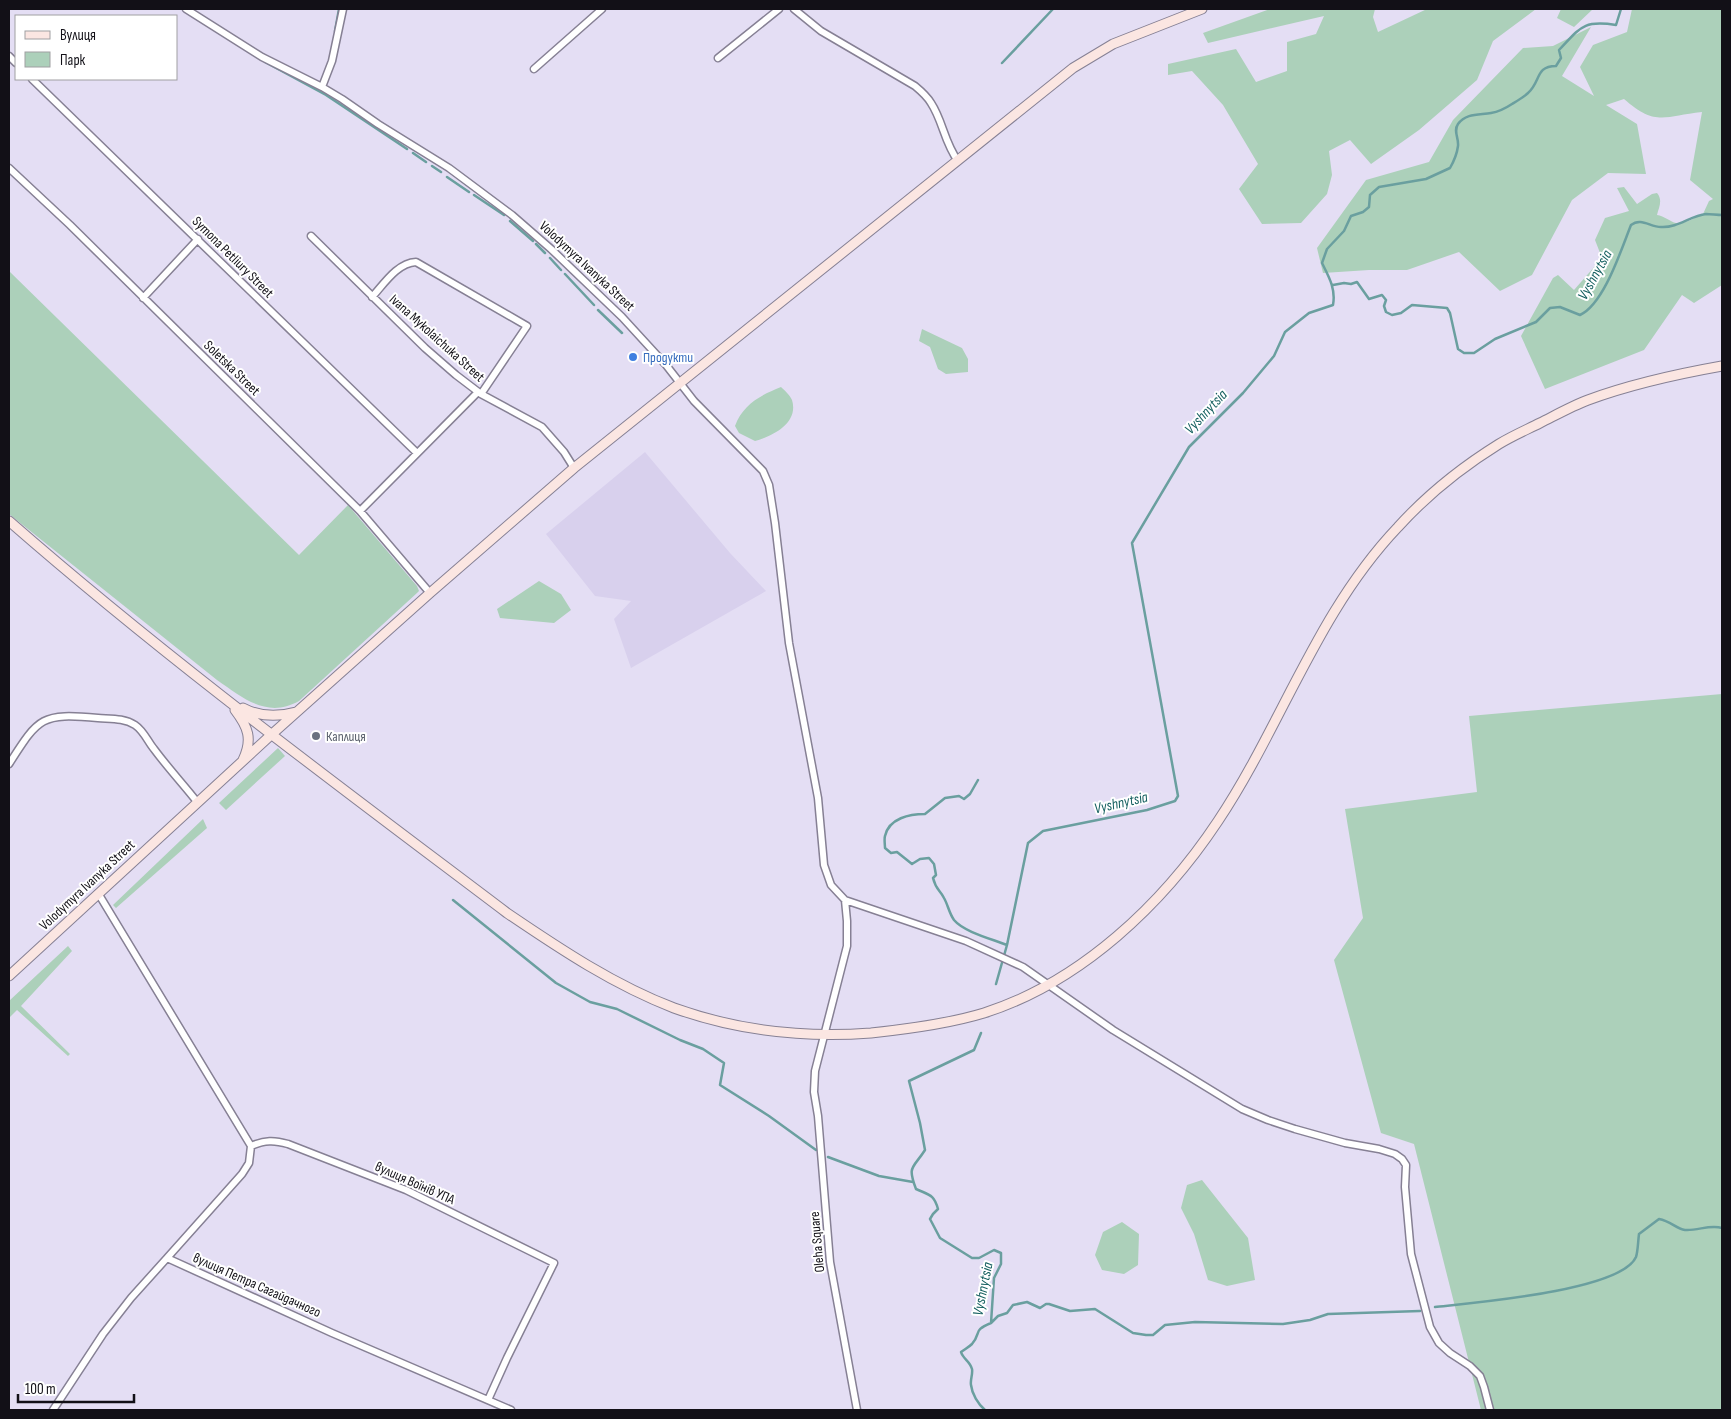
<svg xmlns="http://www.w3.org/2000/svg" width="1731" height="1419" font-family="'Sofia Sans Condensed',sans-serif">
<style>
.built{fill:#d8d0ed}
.green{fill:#acd0ba}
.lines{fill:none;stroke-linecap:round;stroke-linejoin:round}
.stream{stroke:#6a9f9f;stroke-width:2.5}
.street-casing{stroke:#868094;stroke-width:9}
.secondary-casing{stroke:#868094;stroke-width:11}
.street{stroke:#fff;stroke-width:6}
.secondary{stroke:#fbe6e2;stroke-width:9}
.shop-dot{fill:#3f7fe0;stroke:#fff;stroke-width:2}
.worship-dot{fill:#6b7280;stroke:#fff;stroke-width:2}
.labels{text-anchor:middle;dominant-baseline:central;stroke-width:4;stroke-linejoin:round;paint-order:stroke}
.street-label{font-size:14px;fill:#121017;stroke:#fff}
.shop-label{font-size:14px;fill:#366cbe;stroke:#fff;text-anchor:start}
.worship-label{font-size:14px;fill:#5b616d;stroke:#fff;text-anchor:start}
.water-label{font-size:15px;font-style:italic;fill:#145f5f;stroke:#fff}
</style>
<rect width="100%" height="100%" fill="#e4def4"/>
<!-- built -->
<path class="built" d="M 645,452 L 730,553 L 766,591 L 631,668 L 614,619 L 631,601 L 595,596 L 546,534 Z"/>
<!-- green -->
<path class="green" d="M 1270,9 L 1375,9 L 1373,17 L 1378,32 L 1427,9 L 1536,9 L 1493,41 L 1477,80 L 1419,130 L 1371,164 L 1350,140 L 1329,151 L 1332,175 L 1327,194 L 1301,223 L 1262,224 L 1239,189 L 1258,164 L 1223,105 L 1192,71 L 1168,75 L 1168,64 L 1236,49 L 1256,82 L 1287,71 L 1287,42 L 1316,34 L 1324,16 L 1208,43 L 1203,33 Z
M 1561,9 L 1593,9 L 1574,27 L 1557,18 Z
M 1632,9 L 1722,9 L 1722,285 L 1694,303 L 1682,295 L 1644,350 L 1545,389 L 1521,336 L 1553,278 L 1558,275 L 1574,290 L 1602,258 L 1595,240 L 1605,218 L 1629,211 L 1617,188 L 1624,187 L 1637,204 L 1652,194 L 1657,193 C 1663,200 1659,207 1657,215 C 1664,216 1671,222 1676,223 C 1684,225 1696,217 1703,214 L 1709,201 L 1713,199 L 1690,180 L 1702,112 C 1664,116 1656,127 1624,99 L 1606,105 L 1637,124 L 1646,174 L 1608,173 L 1572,200 L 1532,275 L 1500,291 L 1459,252 L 1407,270 L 1369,270 L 1323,273 L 1317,248 L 1366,180 L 1429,162 L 1453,120 L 1523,48 L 1553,46 L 1591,27 L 1562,76 L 1594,96 L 1580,67 L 1593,45 L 1627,32 Z
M 9,271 L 299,555 L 348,505 L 417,586 L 419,591 L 417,593 L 299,701 C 267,719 243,698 217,680 L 9,514 Z
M 922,329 L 962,348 L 968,359 L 968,372 L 946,374 L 938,369 L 930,347 L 919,341 Z
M 781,387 C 784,390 790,395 792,400 C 799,423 773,436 755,441 L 739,433 L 735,426 C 743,404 761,395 781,387 Z
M 539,581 L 561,594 L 571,610 L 554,623 L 500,618 L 497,609 Z
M 1722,694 L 1722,1410 L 1481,1410 L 1414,1144 L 1381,1133 L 1334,960 L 1363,918 L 1345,809 L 1477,792 L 1469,716 Z
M 278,748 L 285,756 L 226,810 L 219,803 Z
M 203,819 L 207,828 L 116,908 L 113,905 Z
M 68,946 L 72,951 L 21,1006 L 70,1054 L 68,1056 L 17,1010 L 9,1018 L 9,1001 Z
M 1202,1180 L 1248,1238 L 1255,1280 L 1227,1286 L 1208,1280 L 1194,1234 L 1181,1208 L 1187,1185 Z
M 1122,1222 L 1139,1234 L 1138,1265 L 1124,1274 L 1102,1270 L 1095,1255 L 1103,1232 Z"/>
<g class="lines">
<!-- stream -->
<path class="stream" d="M 335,31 L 339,9
M 265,62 L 326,95 L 407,149
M 1002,63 L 1053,9
M 413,153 L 426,162
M 432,166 L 441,172
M 447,177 L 469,192
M 474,195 L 504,215
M 510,221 L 533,241
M 536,244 L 545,253
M 550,258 L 561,270
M 565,274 L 594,305
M 1333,285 L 1344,283 L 1351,284 L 1357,282 L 1369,299 L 1382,295 L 1386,300 L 1384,306 L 1386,312 L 1392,315 L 1401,313 L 1412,305 L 1447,308 L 1450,313 L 1458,349 L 1464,353 L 1474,353 L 1495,339 L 1536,322 L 1550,308 L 1560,307 L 1580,315 C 1604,304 1621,250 1631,225 C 1641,217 1650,227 1661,227 C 1678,228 1690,216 1706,214 C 1711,214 1717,215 1722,215
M 598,310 L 622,333
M 978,780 L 970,794 L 964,799 L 959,796 L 945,798 L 925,814 C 910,814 889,818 885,836 C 884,839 885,845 885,848 L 891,853 L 897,852 L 912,864 L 920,859 L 929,858 L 934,864 L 936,875 L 933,878 C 936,890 940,890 944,898 C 948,905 949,913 954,920 C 964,932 992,939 1007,945
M 453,900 L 556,983 L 590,1002 L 617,1009 L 680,1040 L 703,1049 L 724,1063 L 720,1085 L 769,1116 L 816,1150
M 996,984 L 1007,945 L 1028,843 L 1043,831 L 1147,810 L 1175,801 L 1178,796 L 1132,543 L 1189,447 L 1243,393 L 1274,356 L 1285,332 L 1309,313 L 1333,305 C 1336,289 1329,277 1322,263 L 1327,249 L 1344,231 L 1351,216 L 1363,212 L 1369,207 L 1370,195 L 1379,187 L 1426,179 L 1450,168 C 1454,161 1457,154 1458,146 C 1459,138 1453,131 1458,124 C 1466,113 1479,115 1491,113 C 1497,112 1506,108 1512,104 C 1517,101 1524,97 1528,93 C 1541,82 1535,66 1556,66 L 1561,58 L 1559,50 C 1581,27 1583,20 1616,25 L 1621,9
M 981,1033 L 974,1050 L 909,1081 L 920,1123 L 925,1150 C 913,1169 907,1165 916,1189 C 929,1195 934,1194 938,1209 L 933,1214 L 930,1219 L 940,1238 L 972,1258 L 979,1258 L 994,1250 L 1001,1253 L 1001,1264 L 994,1278 L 991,1323 C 972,1331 982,1332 972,1344 C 969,1347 965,1349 961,1352 C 963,1359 970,1361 972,1369 C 973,1374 970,1380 971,1385 C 972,1394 978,1404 985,1410
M 828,1157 L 879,1176 L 913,1182
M 1435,1307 C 1471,1303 1621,1291 1636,1257 C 1638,1251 1638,1241 1639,1234 L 1659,1219 C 1671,1221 1676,1229 1685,1230 C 1698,1231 1710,1224 1722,1228
M 991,1323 L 998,1316 L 1007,1313 L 1013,1305 L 1027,1302 L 1040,1308 L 1046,1304 L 1049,1304 L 1070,1311 L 1095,1309 L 1133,1333 L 1146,1335 L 1153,1335 L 1165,1325 L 1195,1322 L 1283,1324 L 1310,1320 L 1328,1314 L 1420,1311"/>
<defs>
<path id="street" d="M 186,9 L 262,57 L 322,87 L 342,99 L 378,124 L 449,168 L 512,215 L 551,249 L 622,317 L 666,365 L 694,401 L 763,471 L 769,485 L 775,523 L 789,643 L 818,798 L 824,865 L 831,885 L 845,900 L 966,941 L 1023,967 L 1113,1030 L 1242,1109 L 1268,1120 L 1295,1129 L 1345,1143 L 1379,1149 L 1395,1154 L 1402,1159 L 1406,1165 L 1405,1187 L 1411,1254 L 1430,1327 L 1439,1343 L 1450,1353 L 1470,1366 L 1480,1376 L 1484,1387 L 1490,1410
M 794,9 L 821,31 L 915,86 C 921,91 927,96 931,103 C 943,121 944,142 958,161
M 9,56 L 16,63
M 718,58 L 779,9
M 534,69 L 602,9
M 32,79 L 417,453
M 322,87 L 332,61 L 343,9
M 9,168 L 70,225 L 360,511 L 430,593
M 311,236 L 425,348 L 456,375 L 481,394 L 542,427 L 564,452 L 574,468
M 372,297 C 384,284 397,263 416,262 L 527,326 L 481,394
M 143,298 L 198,239
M 360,511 L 478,392
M 9,764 C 39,717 41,713 98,718 C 111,719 124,718 135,725 C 144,731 148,742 154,749 C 168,768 184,785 198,803
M 98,893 L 251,1146
M 845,900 L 847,921 L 847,946 L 815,1071 L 814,1092 L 818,1116 L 830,1262 L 857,1410
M 167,1258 L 242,1174 L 249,1163 L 251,1146 C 265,1140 274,1140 288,1144 L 406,1190 L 554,1263 L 507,1358 L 488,1400
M 53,1410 L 103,1334 L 131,1298 L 167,1258 L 332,1333 L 511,1410"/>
<path id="secondary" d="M 9,521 C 168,660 339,786 507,913 C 560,949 614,985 674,1008 C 738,1031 804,1038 871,1033 C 909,1029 948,1024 984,1013 C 1081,982 1163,904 1218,821 C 1282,725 1317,612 1398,527 C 1427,495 1462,467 1499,444 C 1512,436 1526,430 1540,423 C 1556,415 1572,406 1588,400 C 1631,384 1677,374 1722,366
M 243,708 C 260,717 278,717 296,712
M 235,710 C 248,727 253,739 243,760
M 9,976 L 271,735 L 430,593 L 574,468 L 1073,68 L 1113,44 L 1202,9"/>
</defs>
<!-- street casing -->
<use href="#street" class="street-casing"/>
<!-- secondary casing -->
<use href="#secondary" class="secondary-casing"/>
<!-- street -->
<use href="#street" class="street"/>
<!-- secondary -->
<use href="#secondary" class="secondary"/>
</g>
<!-- markers -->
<circle class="shop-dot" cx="633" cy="357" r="5"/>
<circle class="worship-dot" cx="316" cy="736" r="5"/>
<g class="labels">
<!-- street labels -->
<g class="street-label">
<text transform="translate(233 257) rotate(45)">Symona Petliury Street</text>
<text transform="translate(587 266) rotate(43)">Volodymyra Ivanyka Street</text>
<text transform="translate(437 338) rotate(42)">Ivana Mykolaichuka Street</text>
<text transform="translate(232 368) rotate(44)">Soletska Street</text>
<text transform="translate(87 885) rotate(-43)">Volodymyra Ivanyka Street</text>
<text transform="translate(415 1183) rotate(24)">вулиця Воїнів УПА</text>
<text transform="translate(817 1242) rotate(-95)">Oleha Square</text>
<text transform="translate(257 1285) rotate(24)">вулиця Петра Сагайдачного</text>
</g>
<!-- shop labels -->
<g class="shop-label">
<text x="643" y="357">Продукти</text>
</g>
<!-- worship labels -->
<g class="worship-label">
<text x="326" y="736">Каплиця</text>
</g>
<!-- water labels -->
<g class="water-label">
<text transform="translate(1595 275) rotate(-61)">Vyshnytsia</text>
<text transform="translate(1206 412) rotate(-47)">Vyshnytsia</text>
<text transform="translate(1121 803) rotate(-13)">Vyshnytsia</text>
<text transform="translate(983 1289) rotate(-79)">Vyshnytsia</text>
</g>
</g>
<!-- border -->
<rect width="1731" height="1419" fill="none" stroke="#121017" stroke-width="20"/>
<!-- legend -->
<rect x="15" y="15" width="162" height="65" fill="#ffffff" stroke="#a09fa2"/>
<rect x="25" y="31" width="25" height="8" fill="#fbe6e2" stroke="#a09fa2"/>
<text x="60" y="40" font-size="15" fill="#121017">Вулиця</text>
<rect x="25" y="52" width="25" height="15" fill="#acd0ba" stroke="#a09fa2"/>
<text x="60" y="65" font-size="15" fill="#121017">Парк</text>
<!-- scale -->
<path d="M18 1394v8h116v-8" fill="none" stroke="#121017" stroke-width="2.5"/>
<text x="25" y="1394" font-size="15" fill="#121017" stroke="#ffffff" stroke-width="4" paint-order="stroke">100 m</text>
</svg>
